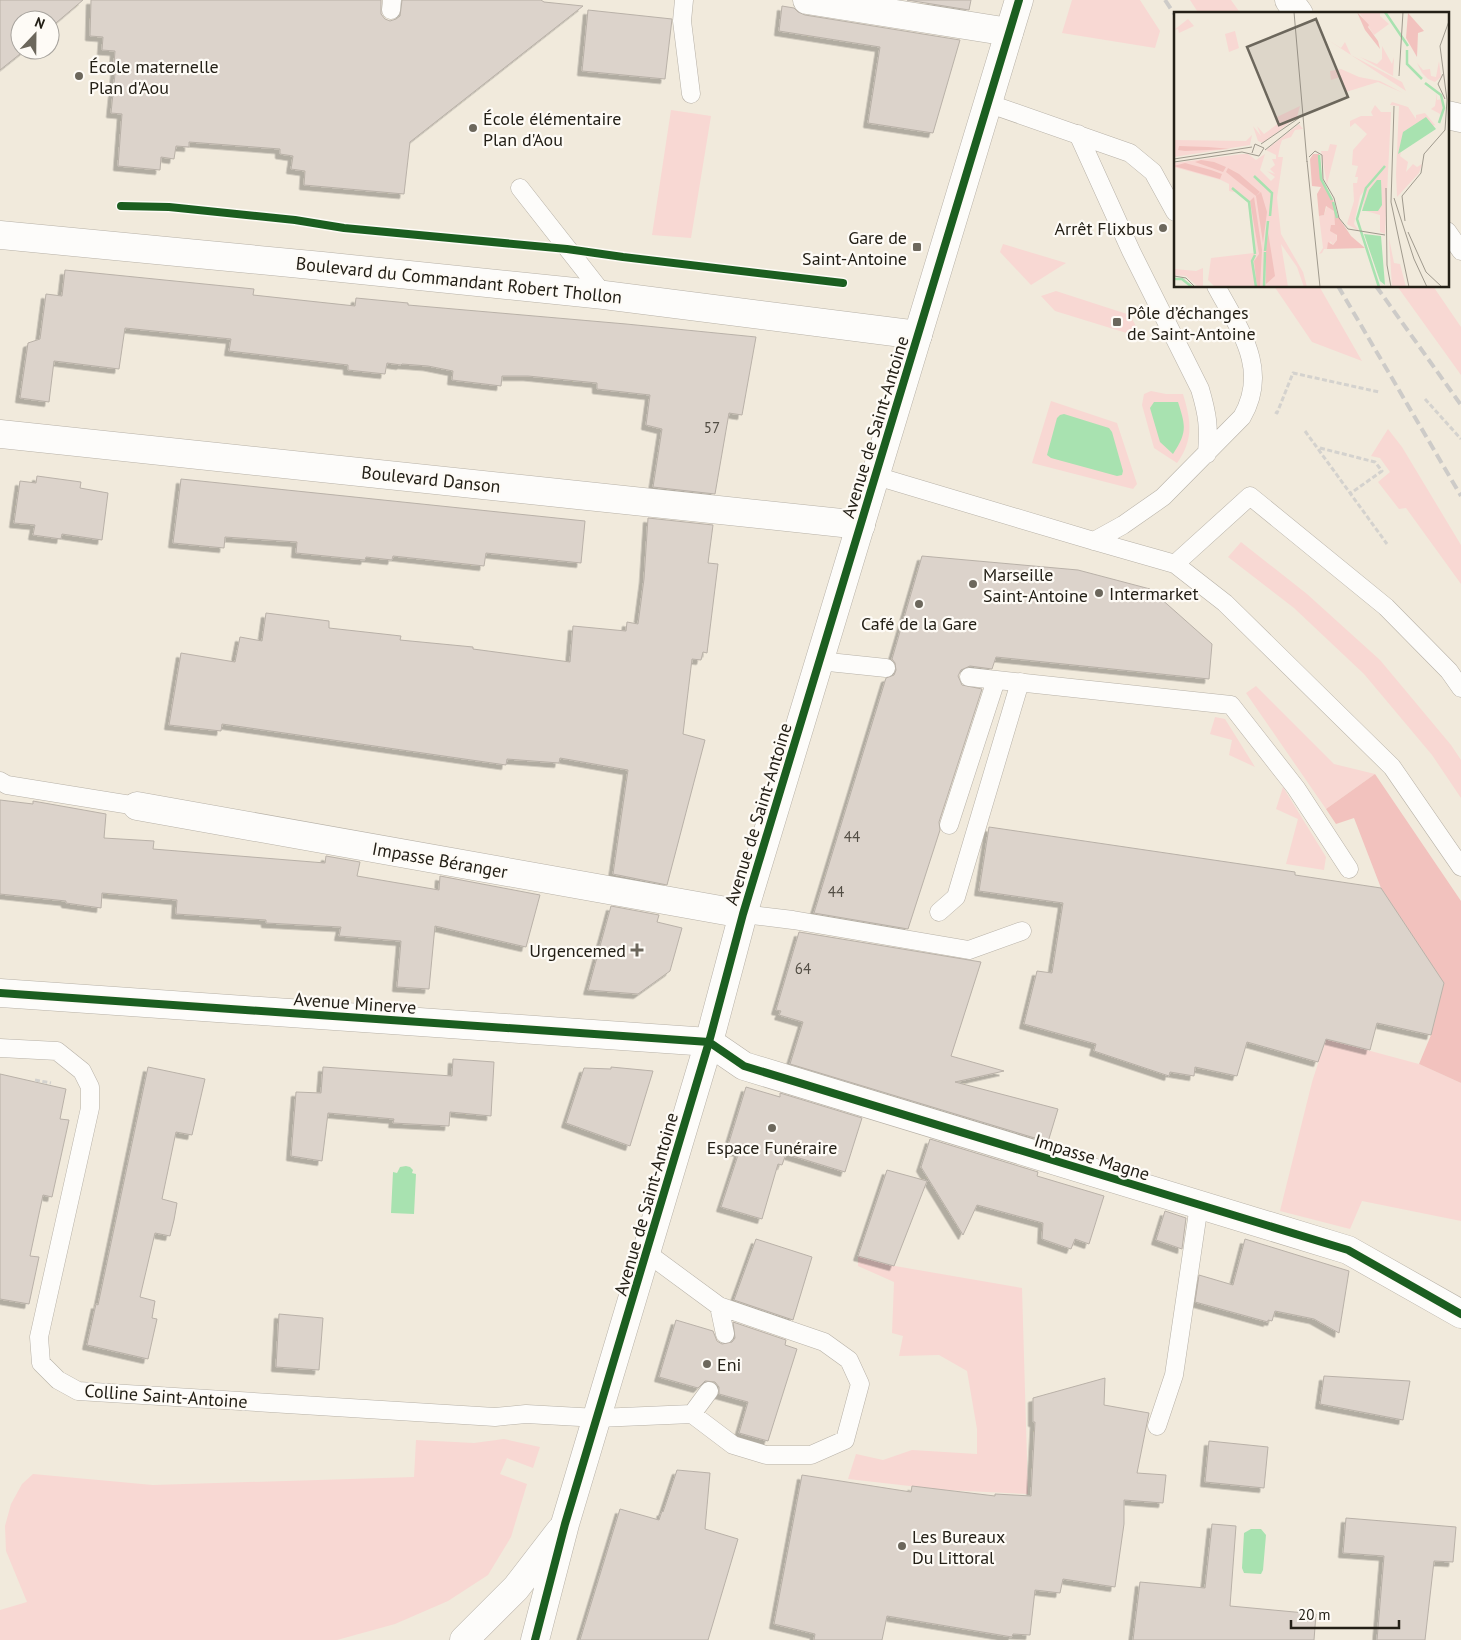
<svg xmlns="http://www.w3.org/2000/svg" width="1461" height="1640" font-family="'PT Sans',sans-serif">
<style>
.green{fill:#f8d8d3}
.forest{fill:#f2c2be}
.water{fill:#a8e2b0}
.building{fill:#dcd3cb;stroke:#b9b1a8;filter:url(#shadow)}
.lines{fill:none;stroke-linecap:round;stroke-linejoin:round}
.service-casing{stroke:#b7b1a7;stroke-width:19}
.minor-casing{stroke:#b7b1a7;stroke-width:29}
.tertiary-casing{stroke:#b7b1a7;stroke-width:29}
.path{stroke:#d4d2ce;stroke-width:3;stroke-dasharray:5 2.5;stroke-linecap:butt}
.service{stroke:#fdfcfa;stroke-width:18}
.minor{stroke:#fdfcfa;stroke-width:28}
.tertiary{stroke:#fdfcfa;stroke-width:28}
.rail{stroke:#cdcbc8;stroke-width:4;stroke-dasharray:10 5;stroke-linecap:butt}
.cycleway-casing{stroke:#fefbf6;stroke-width:11}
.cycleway{stroke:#1b5e20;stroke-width:8}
.poi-dot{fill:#6c675c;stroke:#fefbf6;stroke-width:2}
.labels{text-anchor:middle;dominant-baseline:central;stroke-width:4.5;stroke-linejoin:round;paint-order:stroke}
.number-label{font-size:15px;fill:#524d44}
.poi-label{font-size:18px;fill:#242017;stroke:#fefbf6;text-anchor:start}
.street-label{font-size:18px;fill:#242017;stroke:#fefbf6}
.inset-river{fill:none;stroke:#a8e2b0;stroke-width:2.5}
.inset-road{fill:none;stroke:#9f998d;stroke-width:1}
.view{fill:#6c675c;fill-opacity:0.15;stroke:#6c675c;stroke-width:2.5}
.inset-edge{fill:none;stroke:#242017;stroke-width:2.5}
</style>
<defs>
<filter id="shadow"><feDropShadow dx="-4.5" dy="4.5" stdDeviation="0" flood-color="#0004"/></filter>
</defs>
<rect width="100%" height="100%" fill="#f1eadc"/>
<!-- green -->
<path class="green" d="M 1072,0 L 1140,0 L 1160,31 L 1155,48 L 1062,33 Z
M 1190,0 L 1231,0 L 1241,14 L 1199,14 Z
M 671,110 L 711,116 L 691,238 L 652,235 Z
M 1003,244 L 1066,263 L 1031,285 L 1000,252 Z
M 1274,286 L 1319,286 L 1362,361 L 1312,342 Z
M 1397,286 L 1433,286 L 1461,327 L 1461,375 Z
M 1056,291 L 1130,315 L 1139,332 L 1133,335 L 1055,311 L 1041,296 Z
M 1151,391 L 1166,394 L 1183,394 C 1191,420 1194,440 1177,463 L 1154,448 L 1142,405 L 1144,394 Z
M 1051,401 L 1117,423 L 1137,484 L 1133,489 L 1032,463 Z
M 1388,429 L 1402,447 L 1461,545 L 1461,584 L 1406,508 L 1399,509 L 1378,482 L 1390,472 L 1380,458 L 1371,456 Z
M 1241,542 L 1307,594 L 1380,660 L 1451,745 L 1461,760 L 1461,798 L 1432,755 L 1364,674 L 1294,608 L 1228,557 Z
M 1256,686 L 1334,764 L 1375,774 L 1326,809 L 1246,693 Z
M 1215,717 L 1225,719 L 1255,767 L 1229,755 L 1232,740 L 1210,734 Z
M 1283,787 L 1326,857 L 1324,870 L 1286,864 L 1298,819 L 1276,809 Z
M 1326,1039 L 1419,1064 L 1461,1083 L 1461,1221 L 1362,1201 L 1350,1229 L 1280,1211 L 1312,1082 Z
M 858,1256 L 895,1266 L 1022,1288 L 1028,1494 L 945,1490 L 848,1479 L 856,1454 L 883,1460 L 912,1450 L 977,1454 L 977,1429 L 967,1371 L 939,1355 L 899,1356 L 903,1336 L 892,1333 L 894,1282 L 858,1266 Z
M 504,1439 L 540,1447 L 533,1468 L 507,1458 L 500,1474 L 527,1484 L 511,1537 L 488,1575 L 448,1601 L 395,1624 L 337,1640 L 0,1640 L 0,1610 L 27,1602 L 6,1551 L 5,1526 L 11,1504 L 22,1484 L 33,1474 L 153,1485 L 414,1477 L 416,1440 L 474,1443 Z"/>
<!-- forest -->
<path class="forest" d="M 1375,774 L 1461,901 L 1461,1083 L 1419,1064 L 1431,1035 L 1444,983 L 1381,888 L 1354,818 L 1336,824 L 1326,809 Z"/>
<!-- water -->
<path class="water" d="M 1154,402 L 1178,402 C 1186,427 1187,432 1173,454 L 1160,442 L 1150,408 Z
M 1064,414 L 1109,428 L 1112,432 L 1123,471 L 1122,475 L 1117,476 L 1051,458 L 1047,455 L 1057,418 L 1060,415 Z
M 406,1166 L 410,1167 L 413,1170 L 412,1173 L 416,1174 L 414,1214 L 391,1213 L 393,1172 L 397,1173 L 400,1167 Z
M 1251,1529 L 1261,1529 L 1266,1535 L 1263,1570 L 1261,1574 L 1244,1573 L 1242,1568 L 1244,1533 Z"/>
<!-- building -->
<path class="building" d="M 0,0 L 83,0 L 50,28 L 50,20 L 20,20 L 20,50 L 25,50 L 0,70 Z
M 91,0 L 381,0 L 381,14 L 385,19 L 390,21 L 396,19 L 400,16 L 402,0 L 541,0 L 544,2 L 583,6 L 410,142 L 404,194 L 304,185 L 305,171 L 291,169 L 293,156 L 280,154 L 280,149 L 189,142 L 189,147 L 176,146 L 174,159 L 161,157 L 160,170 L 118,166 L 122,114 L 111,113 L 116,64 L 114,64 L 115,51 L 102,50 L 103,37 L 90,36 Z
M 907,0 L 971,0 L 969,10 Z
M 782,6 L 794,8 L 798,12 L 805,15 L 960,40 L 933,133 L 868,123 L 880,47 L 779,31 Z
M 588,10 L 672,19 L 665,79 L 582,71 Z
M 65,270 L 254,289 L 253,295 L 355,306 L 356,298 L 408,303 L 408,305 L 626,324 L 756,337 L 742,415 L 729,413 L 715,494 L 653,487 L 662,429 L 646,425 L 650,395 L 597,389 L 597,383 L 528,376 L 502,376 L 501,386 L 452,380 L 453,371 L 428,366 L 402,364 L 401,365 L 387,363 L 385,374 L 348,370 L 348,365 L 229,351 L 231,339 L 125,328 L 119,369 L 54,361 L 49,402 L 20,398 L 28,343 L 40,339 L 46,294 L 62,296 Z
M 37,476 L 81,482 L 80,488 L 108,493 L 102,540 L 62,534 L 61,539 L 33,535 L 35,525 L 14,523 L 20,481 L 36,483 Z
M 181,479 L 585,521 L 581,563 L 486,553 L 484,566 L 393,556 L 392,560 L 366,557 L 365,560 L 296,553 L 297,542 L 225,537 L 224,548 L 173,543 Z
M 648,518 L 713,525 L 708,563 L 718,564 L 707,653 L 703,652 L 701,660 L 692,659 L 683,734 L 705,740 L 667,885 L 613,874 L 628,770 L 560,758 L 559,763 L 507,759 L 506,765 L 222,724 L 221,731 L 169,725 L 181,653 L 235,662 L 240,637 L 262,641 L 266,613 L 329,621 L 329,628 L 401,636 L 400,640 L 473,647 L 473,649 L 570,662 L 573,626 L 626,631 L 627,622 L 638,624 L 644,579 Z
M 922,556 L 1078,570 L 1150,589 L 1212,644 L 1209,679 L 996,657 L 992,669 L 970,666 L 961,670 L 958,676 L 962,685 L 982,689 L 939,822 L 940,830 L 908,929 L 814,913 L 886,678 L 894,675 L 896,670 L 895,663 L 892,659 Z
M 0,800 L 33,804 L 33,801 L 106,814 L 104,838 L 154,841 L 153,849 L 325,863 L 326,856 L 360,862 L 357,876 L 439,890 L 440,876 L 540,895 L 526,947 L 435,926 L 429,989 L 397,987 L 401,941 L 339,936 L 341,927 L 266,923 L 266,920 L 176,914 L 177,900 L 102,893 L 101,908 L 66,903 L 66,901 L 0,894 Z
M 989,827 L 1295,872 L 1295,875 L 1381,888 L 1444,983 L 1431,1035 L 1377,1023 L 1370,1050 L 1326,1039 L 1318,1062 L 1247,1042 L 1237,1076 L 1195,1067 L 1194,1076 L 1170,1072 L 1169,1076 L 1094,1051 L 1096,1044 L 1024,1024 L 1037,971 L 1052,973 L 1063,903 L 979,891 Z
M 611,906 L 659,915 L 657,922 L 682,928 L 670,971 L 638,994 L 588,990 Z
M 799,932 L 981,962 L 951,1056 L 1004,1071 L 955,1082 L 1058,1109 L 1048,1142 L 790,1064 L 803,1022 L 779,1015 L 781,1011 L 776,1010 Z
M 453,1059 L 494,1062 L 491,1116 L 450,1112 L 449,1126 L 393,1123 L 394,1119 L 328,1113 L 322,1161 L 291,1156 L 296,1092 L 321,1093 L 323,1067 L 452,1076 Z
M 148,1067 L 205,1079 L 192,1135 L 176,1132 L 162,1199 L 177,1203 L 174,1220 L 170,1236 L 155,1233 L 140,1297 L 155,1301 L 152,1318 L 157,1319 L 148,1359 L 87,1345 L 96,1304 L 98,1305 Z
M 611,1067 L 653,1071 L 630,1146 L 566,1123 L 584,1068 L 611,1069 Z
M 0,1074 L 66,1089 L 60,1119 L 69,1120 L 52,1197 L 43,1195 L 30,1256 L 39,1257 L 29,1304 L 0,1299 Z
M 746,1087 L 780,1097 L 780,1093 L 862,1118 L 845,1172 L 786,1154 L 782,1165 L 778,1164 L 762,1219 L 721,1207 L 739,1152 L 727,1149 Z
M 930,1139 L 1038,1172 L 1037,1176 L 1104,1196 L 1089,1244 L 1075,1239 L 1071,1249 L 1042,1239 L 1043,1223 L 977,1205 L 963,1235 L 921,1167 Z
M 887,1170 L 927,1181 L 894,1266 L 858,1256 Z
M 1165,1211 L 1186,1218 L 1182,1249 L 1156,1240 Z
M 756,1239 L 812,1257 L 793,1320 L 734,1300 Z
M 1245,1239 L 1349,1271 L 1339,1333 L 1314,1319 L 1275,1311 L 1272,1321 L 1268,1320 L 1268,1322 L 1195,1302 L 1199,1275 L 1233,1285 Z
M 279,1314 L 323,1318 L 319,1370 L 276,1367 Z
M 676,1320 L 713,1331 L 717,1341 L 722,1344 L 732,1342 L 735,1338 L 733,1322 L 786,1340 L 785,1345 L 797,1349 L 768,1441 L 739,1433 L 748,1402 L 719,1394 L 719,1387 L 715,1382 L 705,1381 L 698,1388 L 659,1377 Z
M 1324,1376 L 1410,1381 L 1403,1420 L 1320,1404 Z
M 1105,1378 L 1104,1405 L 1149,1413 L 1137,1473 L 1166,1475 L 1163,1503 L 1124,1500 L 1124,1524 L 1115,1587 L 1063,1579 L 1060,1593 L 1035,1590 L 1030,1635 L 1013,1634 L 1012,1637 L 887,1616 L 882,1640 L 814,1640 L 815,1634 L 774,1624 L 802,1475 L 911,1492 L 912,1486 L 995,1496 L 995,1494 L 1031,1496 L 1035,1422 L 1033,1422 L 1033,1398 Z
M 1209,1441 L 1268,1447 L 1264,1488 L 1205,1482 Z
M 677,1470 L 710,1473 L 705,1529 L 738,1539 L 708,1640 L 580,1640 L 620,1509 L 659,1520 L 662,1511 L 663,1512 Z
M 1346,1518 L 1456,1527 L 1453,1562 L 1434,1561 L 1425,1640 L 1377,1640 L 1384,1556 L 1343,1553 Z
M 1212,1524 L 1236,1526 L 1230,1606 L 1316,1614 L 1314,1640 L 1133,1640 L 1140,1582 L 1205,1588 Z"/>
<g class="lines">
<defs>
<path id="service" d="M 684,0 L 682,21 L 691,94
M 391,10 L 392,0
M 987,103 L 1130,153 L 1153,172 L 1175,212
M 1078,134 L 1131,251 L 1200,389 C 1208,416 1209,427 1207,454
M 520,188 L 604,295
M 1447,231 L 1461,251
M 876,476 L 1094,541 L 1175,564 L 1225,603 L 1392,767 L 1461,867
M 1094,541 L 1123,525 L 1163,497 L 1242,417 C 1270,369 1239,329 1216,286
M 1175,564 L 1250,496 L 1386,607 L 1449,671 L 1461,688
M 819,661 L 886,668
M 969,677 L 1231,705 L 1296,788 L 1349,869
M 0,781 L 7,785 L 137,806
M 949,825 L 996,680
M 939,912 L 956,897 L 1020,682
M 743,914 L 793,920 L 969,950 L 1022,931
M 0,1048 L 57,1051 L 82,1071 L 90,1087 L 90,1108 L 39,1337 L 41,1363 L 58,1380 L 78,1391 L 495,1417 L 526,1414 L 598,1418 L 692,1414 L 733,1445 L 766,1455 L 811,1455 L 845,1440 L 860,1384 L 849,1360 L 824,1342 L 719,1306 L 647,1253
M 719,1306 L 725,1334
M 692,1414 L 709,1391
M 1157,1426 L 1174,1375 L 1199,1205"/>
<path id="minor" d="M 807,0 L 1009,32
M 1289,0 L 1299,14
M 1447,115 L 1461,118
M 0,235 L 322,266 L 604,295 L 918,335
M 0,434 L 861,525
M 137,806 L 743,914
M 0,993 L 709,1042 L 744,1066 L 1348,1250 L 1461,1314"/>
<path id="tertiary" d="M 464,1640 L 516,1588 L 560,1531
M 535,1640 L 565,1524 L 709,1042 L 743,914 L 1019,0"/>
</defs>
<!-- service casing -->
<use href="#service" class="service-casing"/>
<!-- minor casing -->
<use href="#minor" class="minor-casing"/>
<!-- tertiary casing -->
<use href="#tertiary" class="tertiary-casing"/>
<!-- path -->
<path class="path" d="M 1425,399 L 1461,439
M 1275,412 L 1277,413 L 1293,373 L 1379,392
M 1305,431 L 1387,544
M 1320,448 L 1375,462 L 1382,471 L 1351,493
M 35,1080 L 51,1083"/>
<!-- service -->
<use href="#service" class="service"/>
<!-- minor -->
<use href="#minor" class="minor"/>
<!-- tertiary -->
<use href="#tertiary" class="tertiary"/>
<!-- rail -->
<path class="rail" d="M 1165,0 L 1175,15
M 1338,286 L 1461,496
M 1376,286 L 1461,405"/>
<defs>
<path id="cycleway" d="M 121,206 L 169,207 L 295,220 L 344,228 L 567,249 L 623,257 L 843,283
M 0,993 L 709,1042 L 744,1066 L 1348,1250 L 1461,1314
M 535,1640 L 565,1524 L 709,1042 L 743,914 L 1019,0"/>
</defs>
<!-- cycleway casing -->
<use href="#cycleway" class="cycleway-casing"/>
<!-- cycleway -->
<use href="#cycleway" class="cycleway"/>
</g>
<!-- markers -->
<g class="poi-dot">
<circle cx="79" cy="76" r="5"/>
<circle cx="473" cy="128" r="5"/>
<circle cx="1163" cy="228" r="5"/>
<rect x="912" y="242" width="10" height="10" rx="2.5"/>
<rect x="1112" y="317" width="10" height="10" rx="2.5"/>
<circle cx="973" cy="584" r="5"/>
<circle cx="1099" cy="593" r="5"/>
<circle cx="919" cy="604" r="5"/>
<path d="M634.5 942.5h5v5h5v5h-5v5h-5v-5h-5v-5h5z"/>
<circle cx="772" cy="1128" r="5"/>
<circle cx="707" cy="1364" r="5"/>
<circle cx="902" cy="1546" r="5"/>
</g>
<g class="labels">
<!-- number labels -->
<g class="number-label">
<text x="712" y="427">57</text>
<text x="852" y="836">44</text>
<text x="836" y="891">44</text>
<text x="803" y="968">64</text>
</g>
<!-- poi labels -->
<g class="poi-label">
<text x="89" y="66">École maternelle<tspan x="89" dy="21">Plan d'Aou</tspan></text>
<text x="483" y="118">École élémentaire<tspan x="483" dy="21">Plan d'Aou</tspan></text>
<text x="1153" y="228" text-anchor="end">Arrêt Flixbus</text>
<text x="907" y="237" text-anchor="end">Gare de<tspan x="907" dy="21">Saint-Antoine</tspan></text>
<text x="1127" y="312">Pôle d’échanges<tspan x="1127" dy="21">de Saint-Antoine</tspan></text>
<text x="983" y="574">Marseille<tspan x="983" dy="21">Saint-Antoine</tspan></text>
<text x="1109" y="593">Intermarket</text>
<text x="919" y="623" text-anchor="middle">Café de la Gare</text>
<text x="626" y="950" text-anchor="end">Urgencemed</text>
<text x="772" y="1147" text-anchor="middle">Espace Funéraire</text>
<text x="717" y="1364">Eni</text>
<text x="912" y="1536">Les Bureaux<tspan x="912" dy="21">Du Littoral</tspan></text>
</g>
<!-- street labels -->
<g class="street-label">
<text transform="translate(459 280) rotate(6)">Boulevard du Commandant Robert Thollon</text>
<text transform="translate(875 427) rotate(-73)">Avenue de Saint-Antoine</text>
<text transform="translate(431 479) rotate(6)">Boulevard Danson</text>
<text transform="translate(758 814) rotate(-73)">Avenue de Saint-Antoine</text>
<text transform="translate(440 860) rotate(10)">Impasse Béranger</text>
<text transform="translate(355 1003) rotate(4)">Avenue Minerve</text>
<text transform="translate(1092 1157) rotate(17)">Impasse Magne</text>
<text transform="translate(646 1204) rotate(-74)">Avenue de Saint-Antoine</text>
<text transform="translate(166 1396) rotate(4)">Colline Saint-Antoine</text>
</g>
</g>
<!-- overview -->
<g transform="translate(1174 12)">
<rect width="275" height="275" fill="#f1eadc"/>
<path d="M 185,0 L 206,0 L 206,4 L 215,12 L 200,23 ZM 14,7 L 20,14 L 5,21 L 4,17 L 0,18 ZM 61,19 L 65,36 L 55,40 L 51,22 ZM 154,28 L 167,36 L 171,30 L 177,43 L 228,70 L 232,79 ZM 208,34 L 218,52 L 220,45 L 219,64 L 186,45 L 203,52 L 208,47 ZM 265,49 L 267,65 L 261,70 L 254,67 L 248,61 L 243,51 L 249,58 L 256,57 L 257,64 L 262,65 ZM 167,57 L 185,65 L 206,69 L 229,81 L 204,70 L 172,80 L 166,65 L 157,68 L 156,59 ZM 263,81 L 263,88 L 268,87 L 269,90 L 268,103 L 257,97 L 261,94 ZM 218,90 L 234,95 L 242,107 L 242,103 L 251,101 L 261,113 L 228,127 L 224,141 L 227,140 L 226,144 L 234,150 L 232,160 L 239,152 L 243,155 L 248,152 L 245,161 L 223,185 L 222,162 L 225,94 L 216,93 ZM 201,93 L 207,100 L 217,100 L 211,222 L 206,220 L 206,203 L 188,198 L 192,177 L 211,154 L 186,184 L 180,212 L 185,219 L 173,212 L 180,189 L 179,171 L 183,171 L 184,165 L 181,165 L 184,154 L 178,153 L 179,138 L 193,122 L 181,111 L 176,115 L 176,109 L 187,104 L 199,104 L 197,100 ZM 126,94 L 123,105 L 89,131 L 84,129 L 79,114 L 87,124 L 83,114 L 90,122 L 105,111 L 103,105 ZM 125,112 L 129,117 L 121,118 L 117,125 L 108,128 L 106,134 L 104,145 L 109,145 L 103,186 L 107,222 L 129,260 L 133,275 L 130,275 L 123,255 L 107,232 L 114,275 L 41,275 L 34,268 L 37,246 L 80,241 L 74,190 L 65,181 L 55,179 L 55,172 L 47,168 L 0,155 L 0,151 L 69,142 L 74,142 L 82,148 L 91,142 L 86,158 L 97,169 L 101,165 L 93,159 L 101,162 L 96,157 L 101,153 L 98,147 L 102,147 L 102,143 L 92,138 ZM 78,123 L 76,133 L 0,145 L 0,128 L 72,129 ZM 156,132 L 163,133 L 153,172 L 147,139 L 154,139 ZM 153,194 L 160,199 L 163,228 L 158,233 L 157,229 L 153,237 L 150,237 L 148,241 L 145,242 L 149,236 L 145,204 L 150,203 ZM 215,226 L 220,251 L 226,252 L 232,275 L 218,275 ZM 29,256 L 29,275 L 24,275 L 12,264 L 0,263 L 0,257 L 22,259 Z" fill="#f8d8d3"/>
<path d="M 183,0 L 195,13 L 194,15 L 204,29 L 206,37 L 191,18 ZM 234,1 L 250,19 L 244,21 L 243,45 L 232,26 ZM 5,134 L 34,135 L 57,137 L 11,139 L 4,138 ZM 139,142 L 145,142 L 148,168 L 159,188 L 163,203 L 177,224 L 191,236 L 153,237 L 154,230 L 159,233 L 163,228 L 163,223 L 156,219 L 157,213 L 161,213 L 160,199 L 152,194 L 150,203 L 145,204 L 143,182 L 147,175 L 138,174 L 136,147 ZM 27,148 L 40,150 L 52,155 L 49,160 L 21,150 ZM 11,151 L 37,158 L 48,162 L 46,167 L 0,154 ZM 54,156 L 65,162 L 86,180 L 82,184 L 52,160 ZM 87,180 L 93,200 L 89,231 L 82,184 ZM 80,185 L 88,238 L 86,275 L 83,275 L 80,249 L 85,242 L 76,189 ZM 94,220 L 101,264 L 92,272 L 92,237 Z" fill="#f2c2be"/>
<path d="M 252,105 L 262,117 L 224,142 L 229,120 ZM 203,168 L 207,168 L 208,193 L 204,199 L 188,199 L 195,178 ZM 190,222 L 207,224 L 211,273 L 206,269 Z" fill="#a8e2b0"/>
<path class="inset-river" d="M 211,0 L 234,34M 233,38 L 233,52 L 248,67M 251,71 L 267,83 L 270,96 L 265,111M 145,143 L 147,167 L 158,188M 80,164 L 98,181 L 96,204M 58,176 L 75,190 L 81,242M 159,190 L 163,206M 91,239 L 94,209M 81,243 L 78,249 L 82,275M 0,267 L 8,267 L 18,275M 90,275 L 91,240M 205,275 L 183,207 L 192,176 L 211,154"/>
<path class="inset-road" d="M 120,0 L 133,150M 269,62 L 264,72 L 271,87M 225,64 L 229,0M 220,94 L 217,190 L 235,275M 87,132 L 125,106M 91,138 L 126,110M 135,145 L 141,139 L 148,143 L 149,167 L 160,186 L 165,206 L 174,217 L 211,223M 0,147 L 78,135M 133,149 L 146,275M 0,150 L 68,140 L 85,144 L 90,136 L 81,132 L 78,141M 212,176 L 213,253 L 217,275M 220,186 L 240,247M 231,209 L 228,184 L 247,161 L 250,142 L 271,118 L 273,88 L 266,34 L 275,9M 234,220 L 252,260 L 268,275M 240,247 L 253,275M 0,264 L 12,266 L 21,275"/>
<path class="view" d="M 142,7 L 174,85 L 105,113 L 73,35 Z"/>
<rect width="275" height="275" class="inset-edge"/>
</g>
<!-- north arrow -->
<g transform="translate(35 35) rotate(22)"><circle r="24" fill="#fefbf6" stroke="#a7a39d"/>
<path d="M0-4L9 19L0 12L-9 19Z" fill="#6c675c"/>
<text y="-8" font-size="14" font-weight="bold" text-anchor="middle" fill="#242017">N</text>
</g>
<!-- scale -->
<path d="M1291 1620v8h108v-8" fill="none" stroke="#242017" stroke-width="2.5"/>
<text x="1298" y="1620" font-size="15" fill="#242017" stroke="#fefbf6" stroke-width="4" paint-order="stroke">20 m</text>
</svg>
